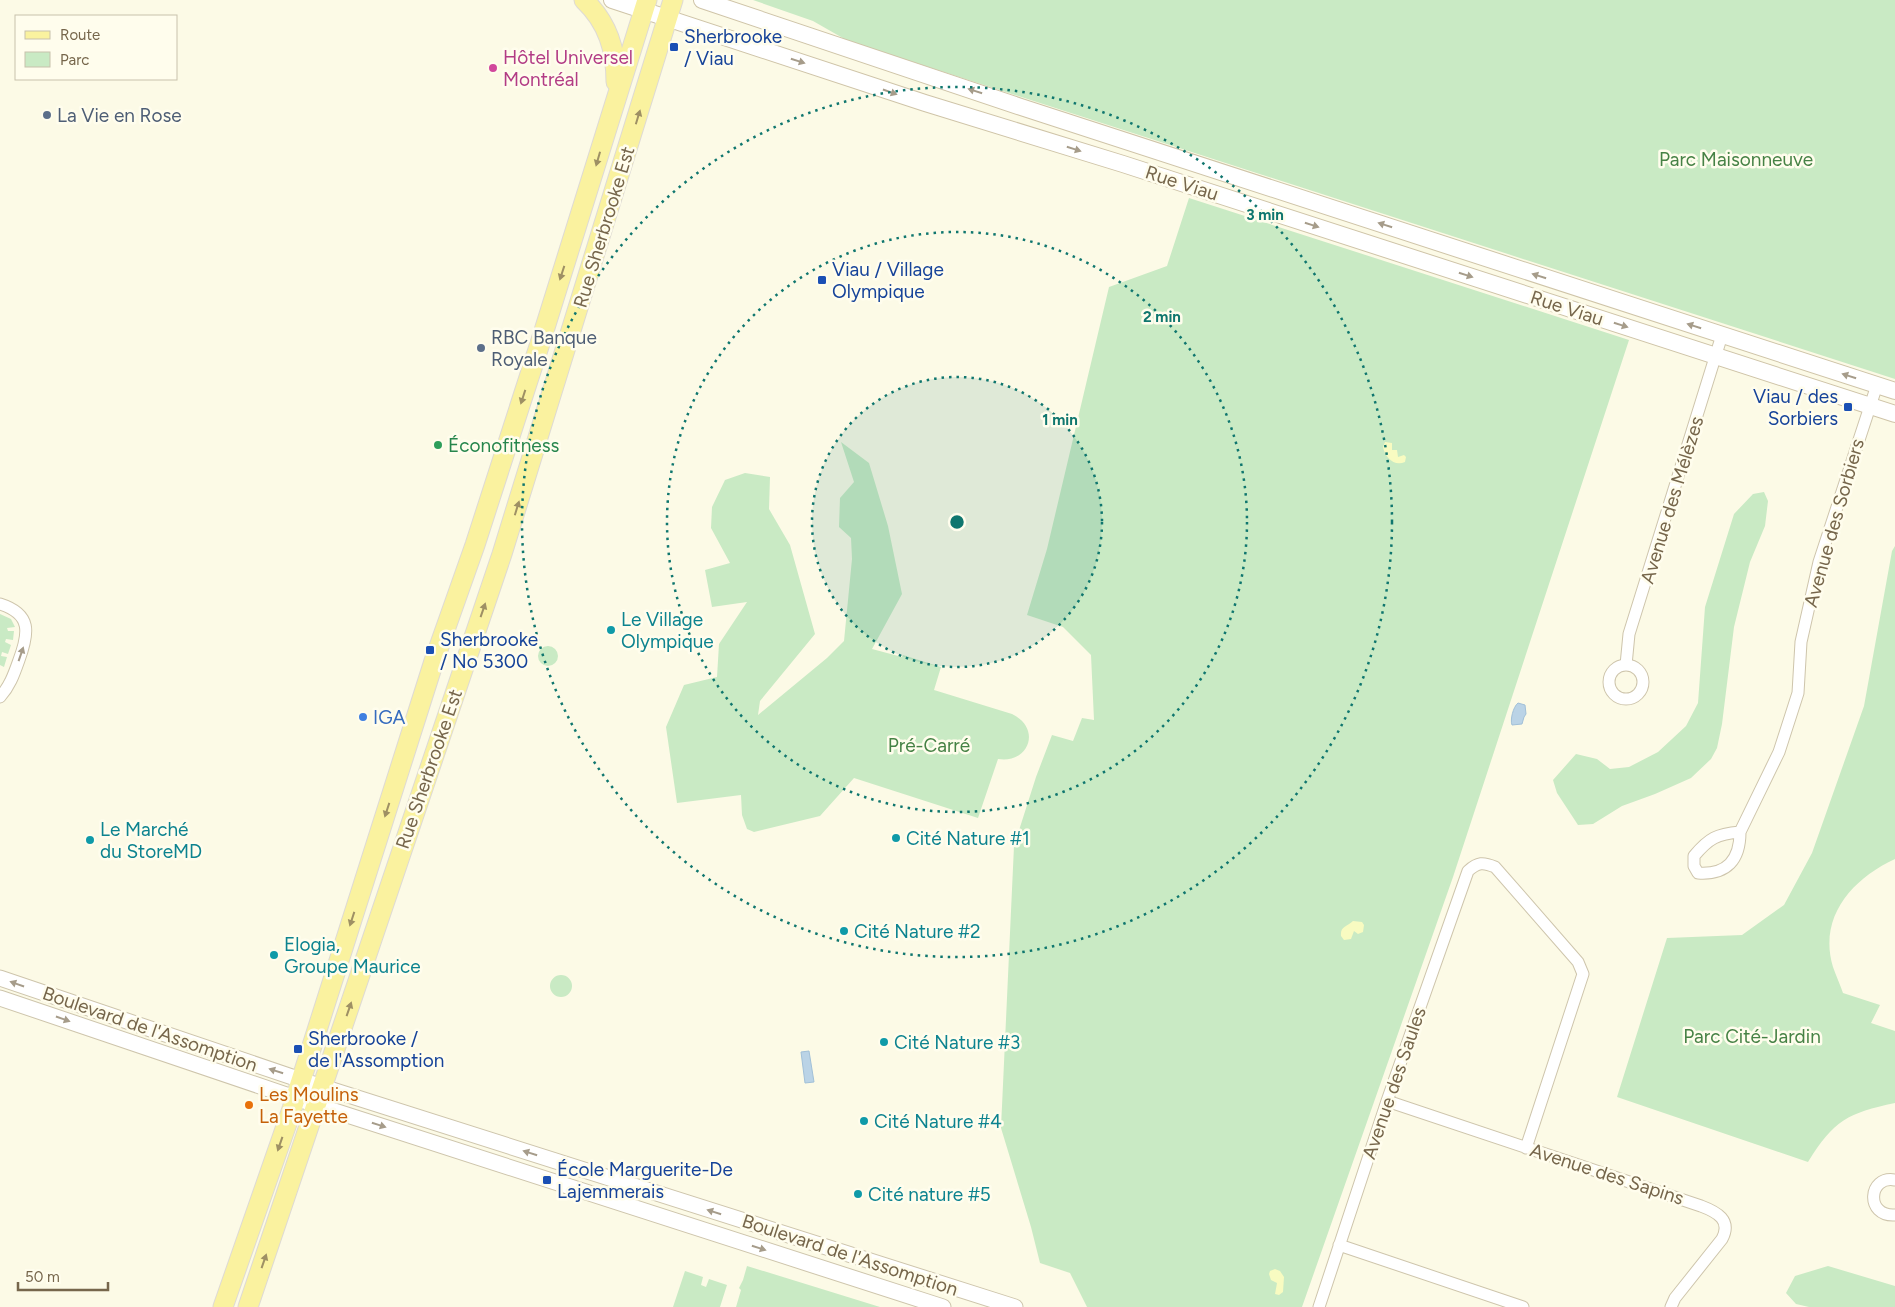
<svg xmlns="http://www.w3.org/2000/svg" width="1895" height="1307" font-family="Figtree,sans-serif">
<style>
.green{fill:#c9eac4}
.sand{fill:#f8fbc1}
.water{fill:#bad3e6;stroke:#a1c0d8}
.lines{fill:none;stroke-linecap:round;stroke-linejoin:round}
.minor-casing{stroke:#cec5ac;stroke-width:13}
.tertiary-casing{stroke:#cec5ac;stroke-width:17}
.secondary-casing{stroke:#cfc4a8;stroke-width:18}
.primary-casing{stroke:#dedad4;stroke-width:21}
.minor{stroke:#fff;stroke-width:11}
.tertiary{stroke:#fff;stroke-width:15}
.secondary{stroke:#fff;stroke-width:16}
.primary{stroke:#faf29f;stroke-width:19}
.oneway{fill:#a69c8a}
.oneway2{fill:#9e9064}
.ring{fill:none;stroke:#0f766e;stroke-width:2.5;stroke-dasharray:2.5 5}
.transit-dot{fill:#1a4fb4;stroke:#fffded;stroke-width:2}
.hotel-dot{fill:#d1479c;stroke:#fffded;stroke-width:2}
.service-dot{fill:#5c6f8a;stroke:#fffded;stroke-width:2}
.leisure-dot{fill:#2e9e5b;stroke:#fffded;stroke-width:2}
.culture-dot{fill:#0f9aa8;stroke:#fffded;stroke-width:2}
.shop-dot{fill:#3f7fe0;stroke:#fffded;stroke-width:2}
.food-dot{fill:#e8710a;stroke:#fffded;stroke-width:2}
.labels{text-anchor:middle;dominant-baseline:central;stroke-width:5;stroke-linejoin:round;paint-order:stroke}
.transit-label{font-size:19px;fill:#164399;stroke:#fffded;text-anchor:start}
.hotel-label{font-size:19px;fill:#b23c85;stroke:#fffded;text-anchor:start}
.service-label{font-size:19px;fill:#4e5e75;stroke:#fffded;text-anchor:start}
.park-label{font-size:19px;fill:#468245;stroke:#fffded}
.street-label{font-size:19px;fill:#76664b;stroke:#fffded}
.leisure-label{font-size:19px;fill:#27864d;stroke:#fffded;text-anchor:start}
.culture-label{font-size:19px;fill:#0d838f;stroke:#fffded;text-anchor:start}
.shop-label{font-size:19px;fill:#366cbe;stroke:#fffded;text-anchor:start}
.food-label{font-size:19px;fill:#c56008;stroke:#fffded;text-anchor:start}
.centre{fill:#0f766e;stroke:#fffded;stroke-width:2.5}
.ring-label{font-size:15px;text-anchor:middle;font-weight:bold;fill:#0f766e;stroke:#fffded;stroke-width:5;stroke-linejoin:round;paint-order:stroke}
</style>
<rect width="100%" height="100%" fill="#fcfae6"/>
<!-- green -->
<path class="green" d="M 753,0 L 1895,0 L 1895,379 L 848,41 L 813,21 Z
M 1189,198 L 1629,340 L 1453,877 L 1302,1307 L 1087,1307 L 1070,1273 L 1040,1263 L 1031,1227 L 1001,1128 L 1014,846 L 1036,777 L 1052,735 L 1073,741 L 1082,718 L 1094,720 L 1091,655 L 1063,627 L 1027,615 L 1047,549 L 1109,287 L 1167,266 Z
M 841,442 L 869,463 L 888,526 L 902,594 L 872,649 L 902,657 L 903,655 L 941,667 L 934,690 L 1012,714 C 1042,728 1029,764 998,759 L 978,818 L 854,778 L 820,816 L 754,832 L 747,829 L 742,815 L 741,795 L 677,803 L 666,727 L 684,685 L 717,677 L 719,644 L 747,602 L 712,607 L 705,570 L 730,563 L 711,528 L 712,507 L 725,480 L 745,473 L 770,477 L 769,509 L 790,545 L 815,634 L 760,701 L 758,715 L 827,658 L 844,641 L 852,559 L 851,538 L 839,527 L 840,498 L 854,482 Z
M 1764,492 L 1768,501 L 1765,526 L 1750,562 L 1734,627 L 1722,724 L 1717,748 L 1711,759 L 1691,778 L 1655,794 L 1622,806 L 1593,824 L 1578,825 L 1557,793 L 1553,780 L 1576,754 L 1597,759 L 1610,769 L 1629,767 L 1658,752 L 1686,726 L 1698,703 L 1705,607 L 1734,514 L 1753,494 Z
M 1895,546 L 1895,859 C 1852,879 1818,917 1833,967 C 1836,976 1840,984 1843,993 L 1880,1005 L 1871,1023 L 1895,1031 L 1895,1103 C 1848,1113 1834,1120 1808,1162 L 1617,1097 L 1667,938 L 1742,935 L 1784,905 L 1812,853 L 1864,706 L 1892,551 Z
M 0,614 L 11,619 L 15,627 L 7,628 L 8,631 L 14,631 L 13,640 L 6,639 L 5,642 L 11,645 L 8,654 L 2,652 L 1,656 L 7,657 L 4,667 L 0,665 Z
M538 656a10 10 0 1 1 20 0a10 10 0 1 1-20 0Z
M550 986a11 11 0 1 1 22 0a11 11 0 1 1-22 0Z
M 747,1266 L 880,1307 L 736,1307 L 741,1290 L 739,1288 L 743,1280 Z
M 1828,1266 L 1895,1286 L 1895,1307 L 1809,1307 L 1796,1304 L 1786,1293 L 1795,1276 Z
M 685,1271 L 703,1277 L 701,1285 L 706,1287 L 709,1279 L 727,1285 L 720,1307 L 673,1307 Z"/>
<!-- sand -->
<path class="sand" d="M 1385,442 L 1392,443 L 1392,450 L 1397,450 L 1398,457 L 1404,455 L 1406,457 L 1405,462 C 1394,467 1385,457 1383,447 Z
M 1353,921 L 1362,922 L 1364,925 L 1363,932 L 1358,934 L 1354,931 L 1351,939 L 1344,940 L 1341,936 C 1340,926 1347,927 1353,921 Z
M 1275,1269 L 1280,1271 L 1284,1277 L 1283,1292 L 1279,1295 L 1275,1294 L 1277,1283 L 1271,1280 L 1269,1274 L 1270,1271 Z"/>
<!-- water -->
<path class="water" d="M 1518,703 L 1525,705 L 1526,714 L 1524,717 L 1522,724 L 1512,725 C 1510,720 1513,707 1518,703 Z
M 809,1051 L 814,1082 L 805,1083 L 801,1052 Z"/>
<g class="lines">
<defs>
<path id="minor" d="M 0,604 C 32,614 29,633 19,660 C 14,674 10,686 0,697
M 1626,665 L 1629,634 L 1722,335
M1609 682a17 17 0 1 1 34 0a17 17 0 1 1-34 0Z
M 1740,832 C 1740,860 1727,875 1698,873 L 1694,866 L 1694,856 C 1709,838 1717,834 1740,832 L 1779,752 L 1798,693 L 1801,642 L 1819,562 L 1877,385
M 1387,1101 L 1701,1206 C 1717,1212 1732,1220 1722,1239 L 1675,1298 L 1671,1307
M 1895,1180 C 1868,1175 1865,1217 1895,1215
M 1339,1245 L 1523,1307
M 1319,1307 L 1387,1101 L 1468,871 C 1478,862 1483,862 1495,867 L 1578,962 L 1583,974 L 1526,1148"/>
<path id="tertiary" d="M 0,978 L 301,1080 L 1015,1307
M 0,998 L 316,1105 L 943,1307"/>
<path id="secondary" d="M 612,0 L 925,103 L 1123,164 L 1895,414
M 702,0 L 1021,107 L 1895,391"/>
<path id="primary" d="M 584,0 C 608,23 616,50 616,82
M 223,1307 L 292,1109 L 434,661 L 475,545 L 543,334 L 647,0
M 248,1307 L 502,554 L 673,0"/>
</defs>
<!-- minor casing -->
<use href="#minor" class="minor-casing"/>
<!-- tertiary casing -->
<use href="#tertiary" class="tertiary-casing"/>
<!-- secondary casing -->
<use href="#secondary" class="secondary-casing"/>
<!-- primary casing -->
<use href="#primary" class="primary-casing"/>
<!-- minor -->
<use href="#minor" class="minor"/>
<!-- tertiary -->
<use href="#tertiary" class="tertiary"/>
<!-- secondary -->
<use href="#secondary" class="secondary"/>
<!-- primary -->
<use href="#primary" class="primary"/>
</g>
<!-- one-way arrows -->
<defs><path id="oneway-solid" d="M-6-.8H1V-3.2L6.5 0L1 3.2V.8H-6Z" transform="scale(1.25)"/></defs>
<g class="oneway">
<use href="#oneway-solid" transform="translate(798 61) rotate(18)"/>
<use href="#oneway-solid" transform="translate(975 91) rotate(-162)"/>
<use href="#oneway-solid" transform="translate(890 92) rotate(19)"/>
<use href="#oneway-solid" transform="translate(1074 149) rotate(17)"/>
<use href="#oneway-solid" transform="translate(1312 225) rotate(18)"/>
<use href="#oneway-solid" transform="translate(1385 225) rotate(-162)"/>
<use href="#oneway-solid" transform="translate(1466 275) rotate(18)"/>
<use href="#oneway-solid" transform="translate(1539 276) rotate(-162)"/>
<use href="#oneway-solid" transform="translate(1621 325) rotate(18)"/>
<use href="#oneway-solid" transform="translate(1694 326) rotate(-162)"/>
<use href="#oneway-solid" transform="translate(1849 376) rotate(-162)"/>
<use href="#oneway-solid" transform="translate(21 654) rotate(-71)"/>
<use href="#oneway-solid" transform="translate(17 984) rotate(-161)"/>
<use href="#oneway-solid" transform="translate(63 1019) rotate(19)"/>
<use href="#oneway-solid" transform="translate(276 1071) rotate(-162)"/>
<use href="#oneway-solid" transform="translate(379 1125) rotate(18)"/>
<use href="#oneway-solid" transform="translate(530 1153) rotate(-162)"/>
<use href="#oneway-solid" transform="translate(714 1212) rotate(-162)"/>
<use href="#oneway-solid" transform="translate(759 1248) rotate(18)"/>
</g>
<g class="oneway2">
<use href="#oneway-solid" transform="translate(638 117) rotate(-73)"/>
<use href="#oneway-solid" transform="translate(598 159) rotate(106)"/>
<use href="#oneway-solid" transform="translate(562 273) rotate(108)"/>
<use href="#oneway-solid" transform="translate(523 397) rotate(108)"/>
<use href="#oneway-solid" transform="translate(517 508) rotate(-73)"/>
<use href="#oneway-solid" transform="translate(483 610) rotate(-71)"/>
<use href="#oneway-solid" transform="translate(387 810) rotate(108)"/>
<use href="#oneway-solid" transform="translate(352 919) rotate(108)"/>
<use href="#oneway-solid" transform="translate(349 1009) rotate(-71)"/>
<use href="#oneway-solid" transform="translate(280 1144) rotate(109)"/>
<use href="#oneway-solid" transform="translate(264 1261) rotate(-71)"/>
</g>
<!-- distance rings -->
<circle cx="957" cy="522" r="145" fill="#0f766e" fill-opacity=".12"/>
<g class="ring">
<circle cx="957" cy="522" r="145"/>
<circle cx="957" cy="522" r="290"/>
<circle cx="957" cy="522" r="435"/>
</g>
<!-- markers -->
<g class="transit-dot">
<rect x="669" y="42" width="10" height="10" rx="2.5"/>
<rect x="817" y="275" width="10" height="10" rx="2.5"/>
<rect x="1843" y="402" width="10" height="10" rx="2.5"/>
<rect x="425" y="645" width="10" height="10" rx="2.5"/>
<rect x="293" y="1044" width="10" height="10" rx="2.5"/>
<rect x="542" y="1175" width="10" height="10" rx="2.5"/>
</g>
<circle class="hotel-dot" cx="493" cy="68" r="5"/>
<g class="service-dot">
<circle cx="47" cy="115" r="5"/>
<circle cx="481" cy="348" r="5"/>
</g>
<circle class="leisure-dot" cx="438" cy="445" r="5"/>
<g class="culture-dot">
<circle cx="611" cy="630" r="5"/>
<circle cx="896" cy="838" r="5"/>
<circle cx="90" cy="840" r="5"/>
<circle cx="844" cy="931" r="5"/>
<circle cx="274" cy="955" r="5"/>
<circle cx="884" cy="1042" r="5"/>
<circle cx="864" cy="1121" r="5"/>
<circle cx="858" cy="1194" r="5"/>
</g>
<circle class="shop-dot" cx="363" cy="717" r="5"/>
<circle class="food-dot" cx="249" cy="1105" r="5"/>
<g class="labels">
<!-- transit labels -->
<g class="transit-label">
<text x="684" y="36">Sherbrooke<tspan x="684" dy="22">/ Viau</tspan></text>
<text x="832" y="269">Viau / Village<tspan x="832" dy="22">Olympique</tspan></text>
<text x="1838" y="396" text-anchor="end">Viau / des<tspan x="1838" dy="22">Sorbiers</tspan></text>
<text x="440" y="639">Sherbrooke<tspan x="440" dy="22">/ No 5300</tspan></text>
<text x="308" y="1038">Sherbrooke /<tspan x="308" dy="22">de l'Assomption</tspan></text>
<text x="557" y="1169">École Marguerite-De<tspan x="557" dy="22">Lajemmerais</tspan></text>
</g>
<!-- hotel labels -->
<g class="hotel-label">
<text x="503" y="57">Hôtel Universel<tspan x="503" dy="22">Montréal</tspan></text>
</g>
<!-- service labels -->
<g class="service-label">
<text x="57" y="115">La Vie en Rose</text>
<text x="491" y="337">RBC Banque<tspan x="491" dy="22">Royale</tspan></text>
</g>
<!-- park labels -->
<g class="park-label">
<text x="1736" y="159">Parc Maisonneuve</text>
<text x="929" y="745">Pré-Carré</text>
<text x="1752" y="1036">Parc Cité-Jardin</text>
</g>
<!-- street labels -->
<g class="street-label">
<text transform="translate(1182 183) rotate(18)">Rue Viau</text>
<text transform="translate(604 227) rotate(-73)">Rue Sherbrooke Est</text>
<text transform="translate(1567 308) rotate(18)">Rue Viau</text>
<text transform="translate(1672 500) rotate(-73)">Avenue des Mélèzes</text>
<text transform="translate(1834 523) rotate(-74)">Avenue des Sorbiers</text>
<text transform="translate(429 769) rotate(-71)">Rue Sherbrooke Est</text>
<text transform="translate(150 1029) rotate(19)">Boulevard de l'Assomption</text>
<text transform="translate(1394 1083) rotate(-71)">Avenue des Saules</text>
<text transform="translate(1607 1174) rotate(18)">Avenue des Sapins</text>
<text transform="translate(850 1255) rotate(18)">Boulevard de l'Assomption</text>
</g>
<!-- leisure labels -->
<g class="leisure-label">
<text x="448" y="445">Éconofitness</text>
</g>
<!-- culture labels -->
<g class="culture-label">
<text x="621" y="619">Le Village<tspan x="621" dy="22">Olympique</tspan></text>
<text x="100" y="829">Le Marché<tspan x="100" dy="22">du StoreMD</tspan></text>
<text x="906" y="838">Cité Nature #1</text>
<text x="854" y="931">Cité Nature #2</text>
<text x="284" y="944">Elogia,<tspan x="284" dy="22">Groupe Maurice</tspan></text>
<text x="894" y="1042">Cité Nature #3</text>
<text x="874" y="1121">Cité Nature #4</text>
<text x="868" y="1194">Cité nature #5</text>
</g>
<!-- shop labels -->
<g class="shop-label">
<text x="373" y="717">IGA</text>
</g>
<!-- food labels -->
<g class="food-label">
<text x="259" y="1094">Les Moulins<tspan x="259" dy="22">La Fayette</tspan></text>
</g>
</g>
<circle cx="957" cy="522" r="8" class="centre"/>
<g class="ring-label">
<text x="1265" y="220">3 min</text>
<text x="1162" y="322">2 min</text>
<text x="1060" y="425">1 min</text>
</g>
<!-- legend -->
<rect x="15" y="15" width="162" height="65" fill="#fffded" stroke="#c8c1ac"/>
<rect x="25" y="31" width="25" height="8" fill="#faf29f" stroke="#c8c1ac"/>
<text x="60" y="40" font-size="15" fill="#76664b">Route</text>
<rect x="25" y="52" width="25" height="15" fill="#c9eac4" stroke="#c8c1ac"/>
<text x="60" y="65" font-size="15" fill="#76664b">Parc</text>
<!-- scale -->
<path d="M18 1282v8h90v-8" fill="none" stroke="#76664b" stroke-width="2.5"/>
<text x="25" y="1282" font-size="15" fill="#76664b" stroke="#fffded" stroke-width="4" paint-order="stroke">50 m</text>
</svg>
